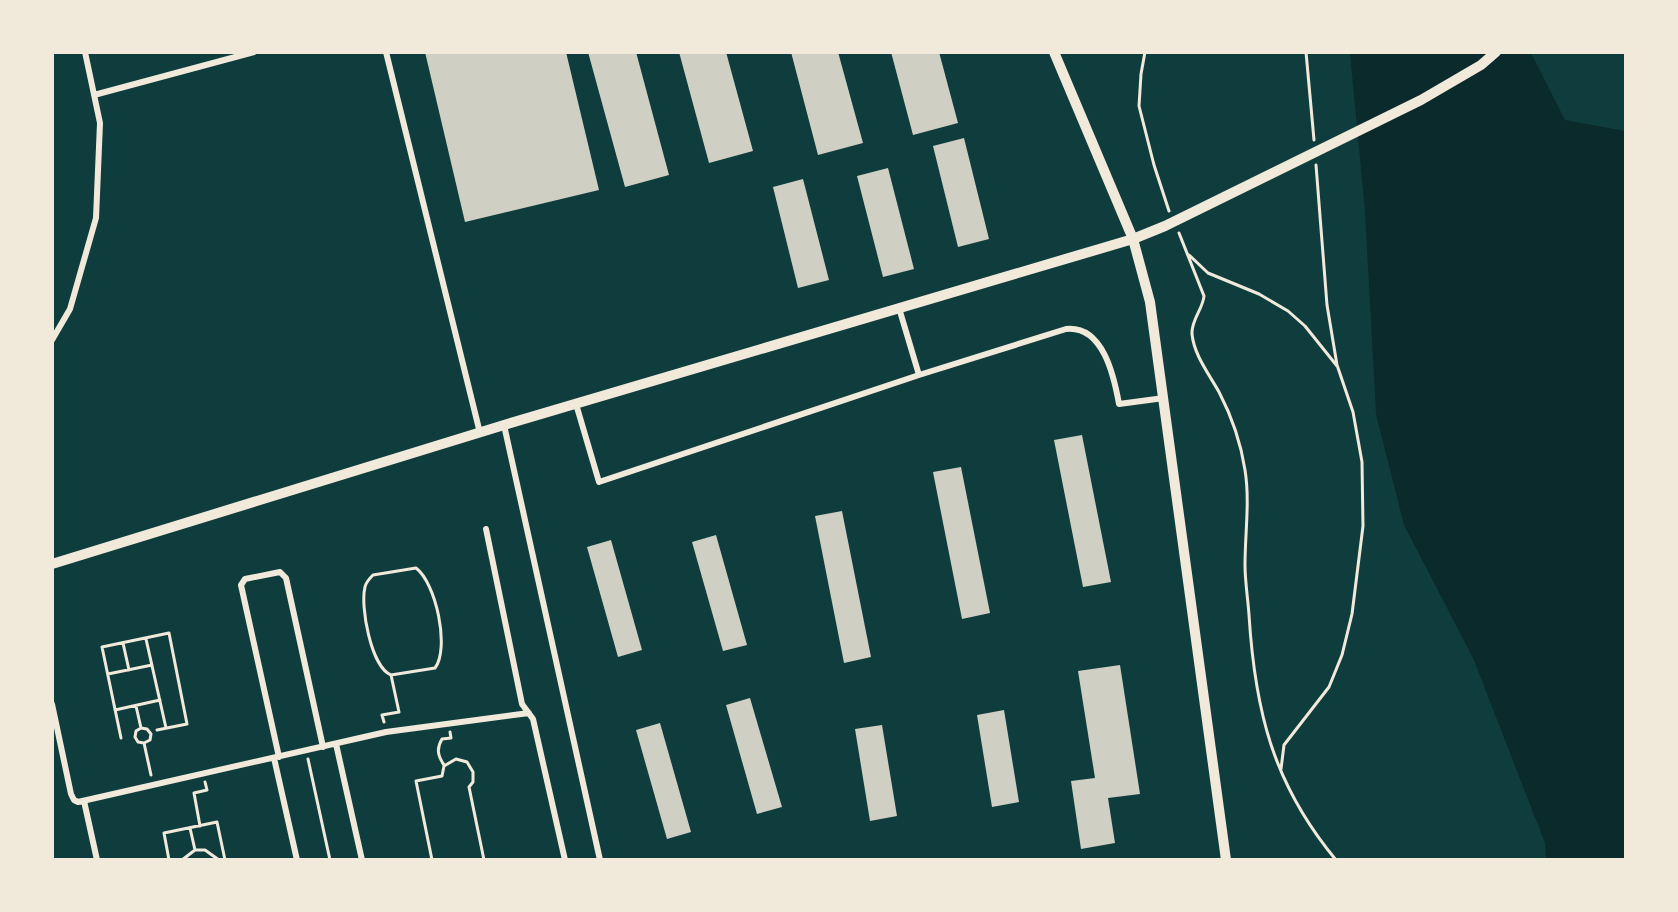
<svg xmlns="http://www.w3.org/2000/svg" width="1678" height="912" font-family="'Open Sans',sans-serif">
<style>
.water{fill:#0a2a2b}
.building{fill:#cfcfc3}
.lines{fill:none;stroke-linecap:round;stroke-linejoin:round}
.path{stroke:#f1e9da;stroke-width:3}
.minor{stroke:#f1e9da;stroke-width:6}
.tertiary{stroke:#f1e9da;stroke-width:10}
</style>
<rect width="100%" height="100%" fill="#0f3d3e"/>
<!-- water -->
<path class="water" d="M 1350,53 L 1531,53 L 1565,120 L 1625,131 L 1625,859 L 1546,859 L 1545,843 L 1473,658 L 1404,525 L 1376,414 L 1365,212 Z"/>
<!-- building -->
<path class="building" d="M 425,52 L 566,52 L 599,190 L 465,222 Z
M 588,52 L 636,52 L 669,175 L 625,187 Z
M 679,52 L 726,52 L 753,151 L 709,163 Z
M 791,52 L 838,52 L 863,143 L 818,155 Z
M 891,52 L 939,52 L 958,123 L 913,135 Z
M 964,138 L 989,239 L 958,247 L 933,146 Z
M 888,168 L 914,269 L 883,277 L 857,176 Z
M 803,179 L 829,280 L 798,288 L 773,187 Z
M 1082,435 L 1111,582 L 1083,587 L 1054,440 Z
M 961,467 L 990,613 L 962,619 L 933,472 Z
M 842,511 L 871,657 L 844,663 L 815,516 Z
M 716,535 L 747,645 L 723,651 L 692,542 Z
M 611,540 L 642,650 L 618,657 L 587,547 Z
M 1120,665 L 1140,794 L 1108,798 L 1115,843 L 1081,849 L 1071,781 L 1095,778 L 1078,671 Z
M 750,698 L 782,807 L 757,814 L 726,705 Z
M 1004,710 L 1019,802 L 992,807 L 977,715 Z
M 660,723 L 691,832 L 667,839 L 636,730 Z
M 882,725 L 897,816 L 870,821 L 855,729 Z"/>
<g class="lines">
<!-- path -->
<path class="path" d="M 1145,52 L 1141,74 L 1139,106 L 1154,165 L 1169,211
M 1306,52 L 1314,140
M 1179,233 L 1204,296 C 1203,309 1191,320 1192,334 C 1194,355 1209,374 1219,392 C 1231,415 1241,444 1245,470 C 1250,501 1245,533 1245,565 C 1245,582 1248,599 1249,615 C 1255,711 1273,784 1336,860
M 1189,255 L 1208,273 L 1259,294 L 1288,311 L 1305,326 L 1337,366
M 146,639 L 166,728
M 123,643 L 129,670
M 108,674 L 152,665
M 136,706 L 141,728
M 115,710 L 160,700
M 384,722 L 382,715 L 399,712 L 391,675 L 435,668 C 450,648 436,583 416,568 L 373,575 C 370,578 366,582 365,587 C 360,606 371,667 391,675
M 121,738 L 102,647 L 169,633 L 187,724 L 157,730
M 144,743 L 150,740 L 151,734 L 147,729 L 141,728 L 136,731 L 135,737 L 138,742 L 144,743 L 151,775
M 308,759 L 330,860
M 444,765 C 438,756 436,749 442,739 L 451,738 L 450,732
M 1281,769 L 1284,745 L 1329,687 L 1342,655 L 1352,614 L 1363,526 L 1362,462 L 1353,412 L 1337,365 L 1327,305 L 1316,165
M 200,826 L 194,793 L 207,790 L 205,782
M 190,828 L 195,850
M 169,860 L 164,833 L 217,822 L 225,860
M 182,860 L 195,850 L 205,850 L 219,860
M 432,860 L 416,781 L 442,776 L 444,766 L 456,759 L 467,762 L 473,772 L 473,782 L 469,787 L 484,860"/>
<!-- minor -->
<path class="minor" d="M 386,52 L 480,433
M 94,95 L 254,52
M 899,308 L 919,375 L 1066,329 C 1103,325 1114,376 1119,404 L 1164,398
M 52,340 L 70,309 L 96,218 L 100,123 L 85,52
M 576,404 L 599,482 L 919,375
M 504,425 L 600,860
M 486,529 L 522,704 L 533,719 L 565,860
M 52,704 L 71,794 L 74,800 L 78,802 L 386,732 L 529,713
M 336,744 L 362,860
M 279,757 L 241,585 L 245,579 L 280,572 L 286,578 L 323,747
M 274,758 L 297,860
M 84,801 L 97,860"/>
<!-- tertiary -->
<path class="tertiary" d="M 1054,52 L 1133,239 L 1150,302 L 1226,860
M 52,564 L 504,425 L 1133,239 L 1165,226 L 1421,100 L 1481,65 L 1496,52"/>
</g>
<!-- border -->
<rect width="1678" height="912" fill="none" stroke="#f1e9da" stroke-width="108"/>
</svg>
